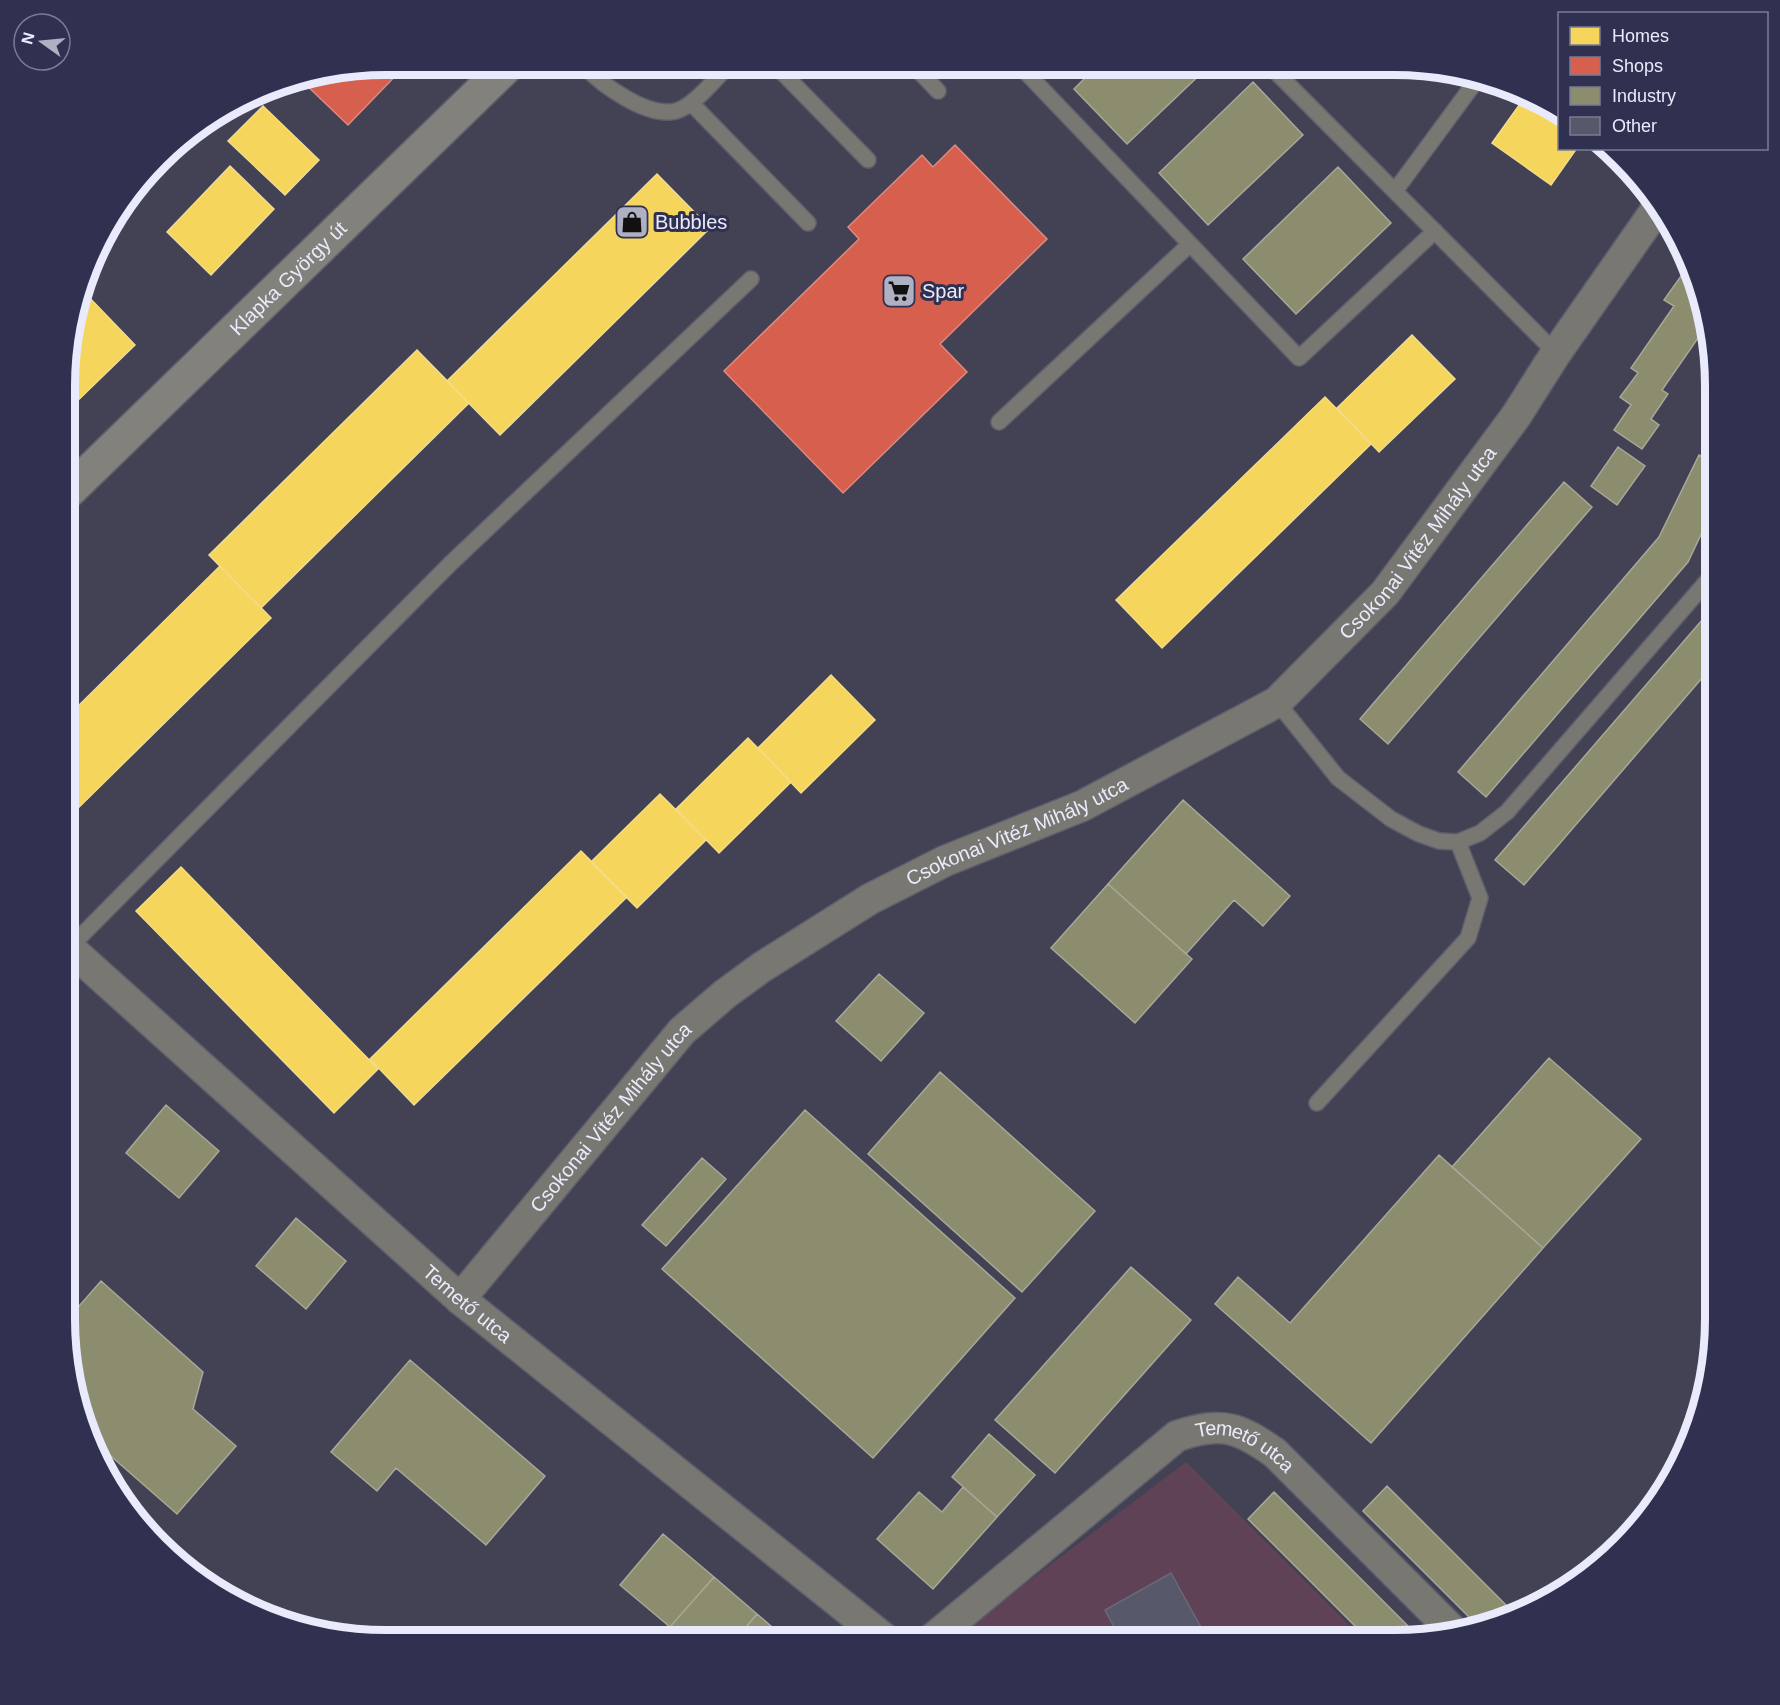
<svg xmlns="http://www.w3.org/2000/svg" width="1780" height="1705" viewBox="0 0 1780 1705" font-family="Arial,sans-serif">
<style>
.green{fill:#604257}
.homes{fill:#f6d55c;stroke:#f2dc8c;stroke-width:1.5}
.shops{fill:#d6604d;stroke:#dc8a82;stroke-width:1.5}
.industry{fill:#8c8c6e;stroke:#a8a899;stroke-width:1.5}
.building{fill:#58586b;stroke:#686979;stroke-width:1.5}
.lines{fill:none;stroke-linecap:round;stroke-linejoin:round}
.lane-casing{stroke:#5e5f6d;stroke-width:18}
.street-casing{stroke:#5e5f6d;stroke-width:33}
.primary-casing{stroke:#5e5f6d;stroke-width:36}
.lane{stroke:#787771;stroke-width:15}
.street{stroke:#787771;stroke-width:30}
.primary{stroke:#83817b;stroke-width:33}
.labels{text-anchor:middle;stroke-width:6;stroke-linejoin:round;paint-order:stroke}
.poi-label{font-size:20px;fill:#e9ebfc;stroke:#303051;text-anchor:start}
.street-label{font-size:20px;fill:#e9ebfc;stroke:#303051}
.rim{fill:none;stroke:#e9ebfc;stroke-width:8}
</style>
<rect width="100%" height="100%" fill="#424254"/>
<path class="green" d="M 1186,1462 L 1364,1640 L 951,1640 Z"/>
<path class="homes" d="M 1525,97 L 1554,107 L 1560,112 L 1560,148 L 1577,148 L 1551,185 L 1492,143 Z
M 263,106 L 319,160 L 285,195 L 228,141 Z
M 230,166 L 274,209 L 211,275 L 167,232 Z
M 657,174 L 710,228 L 500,435 L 447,381 Z
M 83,291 L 135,345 L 70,408 L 71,324 Z
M 1412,335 L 1455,379 L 1379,452 L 1337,408 Z
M 417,350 L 469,403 L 261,608 L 209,555 Z
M 1325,397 L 1371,444 L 1162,648 L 1116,600 Z
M 220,566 L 271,618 L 68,818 L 69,715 Z
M 831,675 L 875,720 L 801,793 L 758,748 Z
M 748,738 L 791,782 L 719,853 L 676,809 Z
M 660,794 L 706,840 L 637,908 L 591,862 Z
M 581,851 L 627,897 L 414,1105 L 370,1059 Z
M 181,867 L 378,1069 L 334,1113 L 136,911 Z"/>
<path class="shops" d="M 386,64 L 406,65 L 348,125 L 302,81 L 305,78 Z
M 955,145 L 1047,239 L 940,344 L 967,372 L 843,493 L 724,371 L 859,239 L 848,227 L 922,155 L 933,167 Z"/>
<path class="industry" d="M 1097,66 L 1208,67 L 1127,144 L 1074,89 Z
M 1253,82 L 1303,135 L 1208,225 L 1159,173 Z
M 1338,167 L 1391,223 L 1296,314 L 1243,259 Z
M 1689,265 L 1698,282 L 1705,314 L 1698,323 L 1705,328 L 1662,390 L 1668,394 L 1651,419 L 1659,425 L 1642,449 L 1614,430 L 1631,405 L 1620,397 L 1638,373 L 1631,368 L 1674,306 L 1664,300 Z
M 1618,447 L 1645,466 L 1617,505 L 1591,486 Z
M 1699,455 L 1715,462 L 1715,505 L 1688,562 L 1486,797 L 1458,772 L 1659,537 Z
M 1564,482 L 1592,507 L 1388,744 L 1360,719 Z
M 1715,605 L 1715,663 L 1524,885 L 1495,860 Z
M 1183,800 L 1290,896 L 1263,926 L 1234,900 L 1186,954 L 1108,884 Z
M 1108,884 L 1192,959 L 1135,1023 L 1051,948 Z
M 879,974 L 924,1013 L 881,1061 L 836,1021 Z
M 1549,1058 L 1641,1139 L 1543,1248 L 1452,1167 Z
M 940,1072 L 1095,1211 L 1022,1292 L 868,1154 Z
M 166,1105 L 219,1151 L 179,1198 L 126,1153 Z
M 805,1110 L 1015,1298 L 873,1458 L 662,1269 Z
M 1439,1155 L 1543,1248 L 1371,1443 L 1215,1304 L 1238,1277 L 1290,1323 Z
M 702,1158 L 726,1179 L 666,1246 L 642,1225 Z
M 296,1218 L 346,1261 L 306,1309 L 256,1266 Z
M 1131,1267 L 1191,1320 L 1055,1473 L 995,1420 Z
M 101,1281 L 203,1372 L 193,1409 L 236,1446 L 177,1514 L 87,1435 L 65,1340 L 65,1322 Z
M 410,1360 L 545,1476 L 486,1545 L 396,1468 L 377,1491 L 331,1452 Z
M 989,1434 L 1035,1475 L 997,1517 L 952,1477 Z
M 1387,1486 L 1515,1614 L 1498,1623 L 1479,1627 L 1363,1511 Z
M 963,1487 L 997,1517 L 933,1589 L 877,1539 L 919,1492 L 942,1512 Z
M 1274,1492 L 1421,1639 L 1369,1640 L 1248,1519 Z
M 663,1534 L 714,1577 L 670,1627 L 620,1585 Z
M 714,1577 L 757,1614 L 735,1640 L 677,1640 L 680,1636 L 670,1627 Z
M 757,1614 L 787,1640 L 735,1640 Z"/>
<path class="building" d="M 1171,1573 L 1208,1640 L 1121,1640 L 1105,1610 Z"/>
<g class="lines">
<defs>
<path id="lane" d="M 583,65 C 602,85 647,118 676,111 C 693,107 716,78 729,65
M 776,66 L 868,160
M 914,66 L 938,91
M 1020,66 L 1299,358 L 1435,231
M 1271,67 L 1556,353
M 691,103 L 808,223
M 1395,191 L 1476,81
M 999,422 L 1190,244
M 1277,702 L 1338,778 L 1391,819 L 1419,834 L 1439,841 L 1458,842 L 1480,833 L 1507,812 L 1715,572
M 69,948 L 450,564 L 751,279
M 1317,1103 L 1468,938 L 1480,898 L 1458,842"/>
<g id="street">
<path id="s1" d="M 67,946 L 460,1299 L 886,1640"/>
<path id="s2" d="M 460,1299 L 682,1031 L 725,994 L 762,967 L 870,899 L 945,861 L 1082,806 L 1277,702 L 1385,593 L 1516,416 L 1556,353 L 1658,207"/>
<path id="s3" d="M 931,1640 L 1177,1436 C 1222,1421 1238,1427 1275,1453 L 1454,1632"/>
</g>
<g id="primary">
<path id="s4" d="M 70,490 L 508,65"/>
</g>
</defs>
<use href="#lane" class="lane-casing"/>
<use href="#street" class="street-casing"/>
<use href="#primary" class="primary-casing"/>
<use href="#lane" class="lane"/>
<use href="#street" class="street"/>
<use href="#primary" class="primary"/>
</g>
<defs>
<symbol id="shop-square" viewBox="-11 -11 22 22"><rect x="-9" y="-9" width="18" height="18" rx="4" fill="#afb0c1" stroke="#303051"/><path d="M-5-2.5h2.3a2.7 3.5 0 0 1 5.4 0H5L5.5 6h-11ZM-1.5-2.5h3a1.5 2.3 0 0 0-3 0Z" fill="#111"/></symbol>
<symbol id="supermarket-square" viewBox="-11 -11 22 22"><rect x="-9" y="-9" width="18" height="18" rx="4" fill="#afb0c1" stroke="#303051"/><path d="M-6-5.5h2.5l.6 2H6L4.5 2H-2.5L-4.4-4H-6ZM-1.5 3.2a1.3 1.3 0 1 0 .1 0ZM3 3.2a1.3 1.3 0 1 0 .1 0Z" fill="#111"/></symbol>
</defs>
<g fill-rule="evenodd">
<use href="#shop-square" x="613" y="203" width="38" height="38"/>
<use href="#supermarket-square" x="880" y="272" width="38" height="38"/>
</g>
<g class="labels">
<g class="poi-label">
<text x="655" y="229">Bubbles</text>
<text x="922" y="298">Spar</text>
</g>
<g class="street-label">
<text dy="7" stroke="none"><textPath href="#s4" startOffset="304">Klapka György út</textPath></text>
<text dy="7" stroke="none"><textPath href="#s2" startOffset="1244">Csokonai Vitéz Mihály utca</textPath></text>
<text dy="7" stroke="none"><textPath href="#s2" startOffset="740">Csokonai Vitéz Mihály utca</textPath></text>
<text dy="7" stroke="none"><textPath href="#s2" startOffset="236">Csokonai Vitéz Mihály utca</textPath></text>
<text dy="7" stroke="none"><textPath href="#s1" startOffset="537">Temető utca</textPath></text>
<text dy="7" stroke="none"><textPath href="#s3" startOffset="393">Temető utca</textPath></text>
</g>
</g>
<path d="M0 0H1780V1705H0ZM386 75H1394A311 311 0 0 1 1705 386V1319A311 311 0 0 1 1394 1630H386A311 311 0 0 1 75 1319V386A311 311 0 0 1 386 75Z" fill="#303051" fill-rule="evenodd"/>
<path class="rim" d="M386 75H1394A311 311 0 0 1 1705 386V1319A311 311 0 0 1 1394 1630H386A311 311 0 0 1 75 1319V386A311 311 0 0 1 386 75Z"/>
<rect x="1558" y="12" width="210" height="138" fill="#303051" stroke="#7a7b95" stroke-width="1.5"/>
<rect x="1570" y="27" width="30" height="18" fill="#f6d55c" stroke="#7a7b95" stroke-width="1.5"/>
<text x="1612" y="42" font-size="18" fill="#e9ebfc">Homes</text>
<rect x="1570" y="57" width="30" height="18" fill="#d6604d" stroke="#7a7b95" stroke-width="1.5"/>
<text x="1612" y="72" font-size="18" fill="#e9ebfc">Shops</text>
<rect x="1570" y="87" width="30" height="18" fill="#8c8c6e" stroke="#7a7b95" stroke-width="1.5"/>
<text x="1612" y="102" font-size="18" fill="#e9ebfc">Industry</text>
<rect x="1570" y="117" width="30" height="18" fill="#58586b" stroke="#7a7b95" stroke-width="1.5"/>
<text x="1612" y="132" font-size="18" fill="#e9ebfc">Other</text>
<g transform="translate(42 42) rotate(285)"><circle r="28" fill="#303051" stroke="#7a7b95" stroke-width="1.5"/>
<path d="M0-4.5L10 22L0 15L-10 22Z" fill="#afb0c1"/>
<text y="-9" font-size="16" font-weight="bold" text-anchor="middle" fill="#e9ebfc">N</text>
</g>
</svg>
